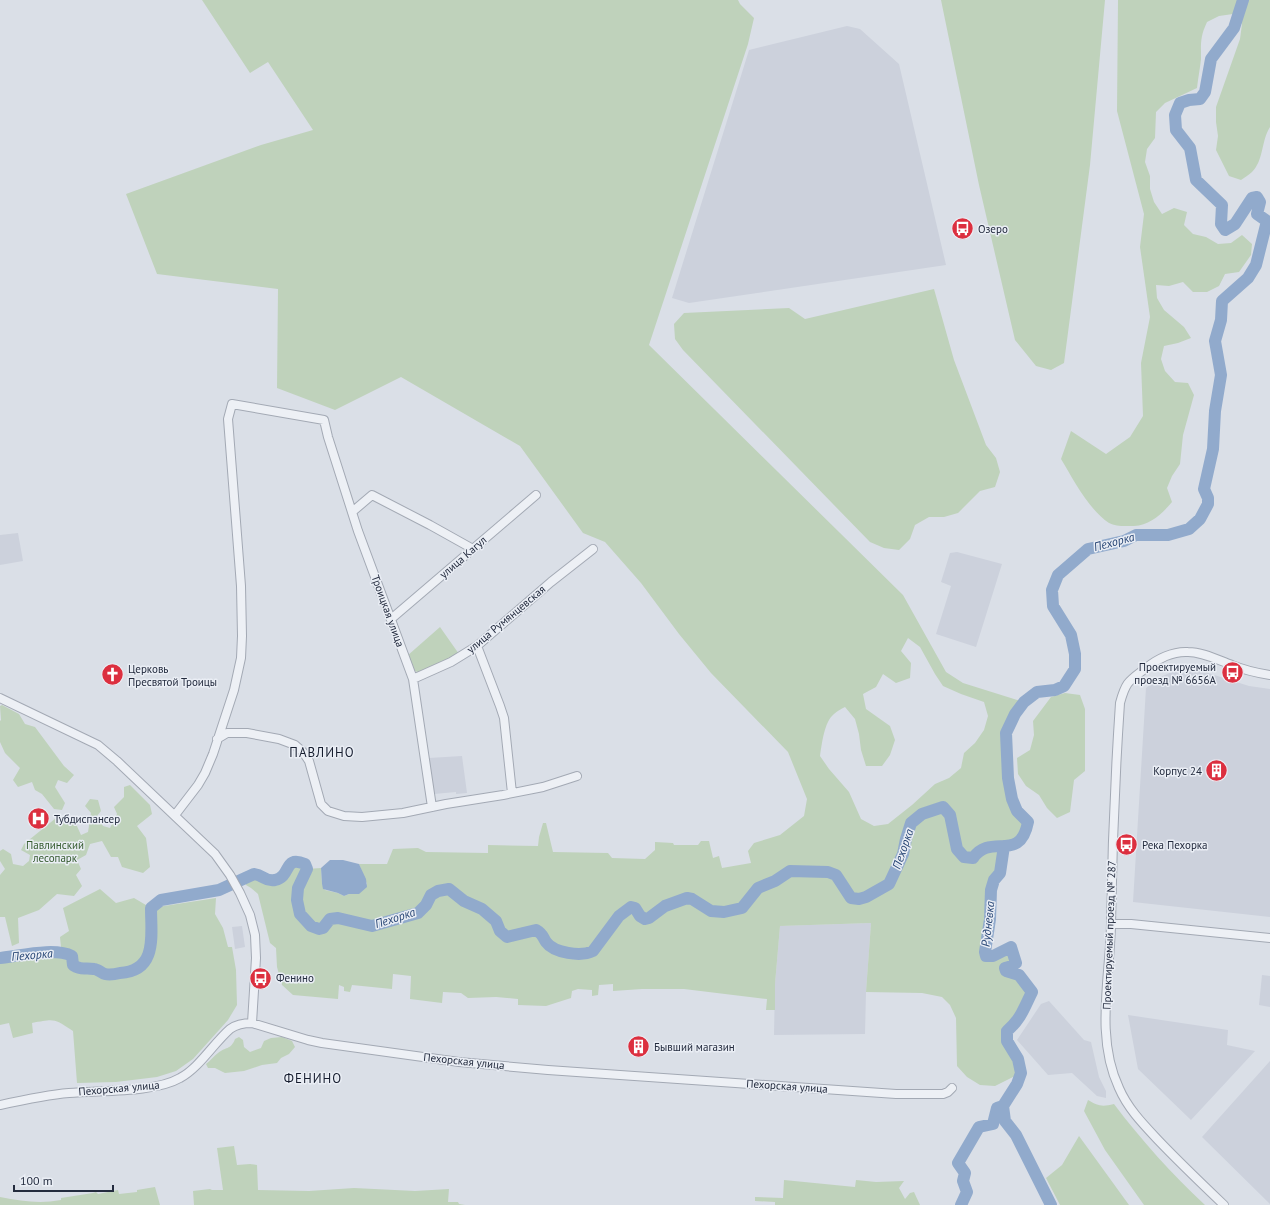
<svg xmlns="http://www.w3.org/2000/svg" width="1270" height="1205" viewBox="0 0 1270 1205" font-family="'PT Sans',sans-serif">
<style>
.built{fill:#ccd1dc}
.green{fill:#bfd2bb;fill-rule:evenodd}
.water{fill:#91aacc}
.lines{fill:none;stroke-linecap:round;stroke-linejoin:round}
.river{stroke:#91aacc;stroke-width:12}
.minor-casing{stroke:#a3a9b4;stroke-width:10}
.minor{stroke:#edf0f5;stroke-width:8}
.labels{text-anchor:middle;stroke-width:3;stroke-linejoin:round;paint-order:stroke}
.poi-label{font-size:11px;fill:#232b3e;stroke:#eaeef5;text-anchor:start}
.street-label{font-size:11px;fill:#232b3e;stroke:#eaeef5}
.park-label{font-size:11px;fill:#355b2f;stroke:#eaeef5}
.water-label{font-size:12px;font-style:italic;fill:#294776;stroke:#eaeef5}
.quarter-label{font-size:13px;letter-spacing:1px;fill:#161d2f;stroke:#eaeef5}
</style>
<rect width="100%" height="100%" fill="#dadfe7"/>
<path class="built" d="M 847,26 L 860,29 L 899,64 L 946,265 L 689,303 L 672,298 L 749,50 Z
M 18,533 L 23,561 L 0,565 L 0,535 Z
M 957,552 L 1002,564 L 976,647 L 936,634 L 951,586 L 941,582 L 950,553 Z
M 1181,668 L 1208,673 L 1249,686 L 1270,689 L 1270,917 L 1133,902 L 1146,688 L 1158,678 Z
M 462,756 L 467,793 L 456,794 L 456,792 L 434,794 L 429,758 Z
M 871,923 L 866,992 L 865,1034 L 774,1035 L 775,984 L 780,926 Z
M 242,926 L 245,947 L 235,949 L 232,927 Z
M 1262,975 L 1270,976 L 1270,1007 L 1259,1005 Z
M 1049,1001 L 1084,1040 L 1091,1042 L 1099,1077 L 1106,1091 L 1106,1098 L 1097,1096 L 1072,1073 L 1048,1075 L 1017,1040 L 1041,1004 Z
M 1128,1015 L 1228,1030 L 1227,1045 L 1255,1051 L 1191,1120 L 1138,1069 Z
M 1270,1061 L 1270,1204 L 1202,1137 Z"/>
<path class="green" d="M 202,0 L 738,0 L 740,4 L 754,18 L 748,44 L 649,345 L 903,595 L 946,672 L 963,683 L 1024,702 L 1015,714 L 1006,733 L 1008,778 L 1012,799 L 1017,811 L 1028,822 C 1025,839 1021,845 1004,846 L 1000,873 L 994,880 L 991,890 L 990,919 L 985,952 L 986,956 L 993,956 L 1011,947 L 1016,963 L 1012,966 L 1006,968 L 1006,971 L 1019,975 L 1032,992 C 1024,1008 1021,1019 1007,1031 L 1007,1041 L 1018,1059 L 1021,1073 L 995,1086 L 980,1085 L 967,1077 L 957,1066 L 956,1018 L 950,1005 L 942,997 L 922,993 L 866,992 L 871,923 L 780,926 L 775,984 L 775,1010 L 766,1010 L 767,999 L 684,989 L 642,989 L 613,991 L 613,984 L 599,985 L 598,995 L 592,996 L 592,990 L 578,989 L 572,991 L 571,998 L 546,1006 L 518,1005 L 518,999 L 496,997 L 468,998 L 461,993 L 443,992 L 442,1003 L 410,999 L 411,976 L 393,974 L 392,989 L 352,985 L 350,992 L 344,991 L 344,987 L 339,985 L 338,999 L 293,995 L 282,985 L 277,967 L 276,948 L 270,943 L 258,894 L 251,888 L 246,885 L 245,882 L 255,878 C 271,887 283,885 291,867 L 297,865 L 307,869 L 321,868 L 322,884 L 325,890 L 338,893 L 344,896 L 349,894 L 354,894 L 367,884 L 359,864 L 387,864 L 393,849 L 418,848 L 426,852 L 488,853 L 488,845 L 538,846 L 539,837 L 543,823 L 546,823 L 553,852 L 608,853 L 612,858 L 645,859 L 655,850 L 655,842 L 673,843 L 674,845 L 698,845 L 701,841 L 709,841 L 713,858 L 719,856 L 722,868 L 751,863 L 748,851 L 754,843 L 780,835 L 804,816 L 807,799 L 788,752 L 711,673 L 679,634 L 641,583 L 605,542 L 583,533 L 520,446 L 401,377 L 335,410 L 277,388 L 278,289 L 157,274 L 126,194 L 261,145 L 313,130 L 268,62 L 250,73 ZM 908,638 L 920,647 L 935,674 L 943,686 L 961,694 L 984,702 L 988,716 L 984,730 L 975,743 L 964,753 L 961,768 L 949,778 L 935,784 L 912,805 L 888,824 L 874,826 L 861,819 L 849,792 L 829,769 L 820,756 C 822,744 824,722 834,714 C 837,711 841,709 845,707 L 855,719 L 859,734 L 861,750 L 866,766 L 882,766 L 890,755 L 895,740 L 890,726 L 866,709 L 863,694 L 876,687 L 883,674 L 896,683 L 910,678 L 911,663 L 901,651 Z
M 941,0 L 1105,0 L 1090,165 L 1064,363 L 1051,370 L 1036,366 L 1015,340 L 979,185 Z
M 1118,0 L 1270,0 L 1270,127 C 1261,141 1264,160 1252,172 C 1249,175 1245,177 1241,180 L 1229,176 L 1216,150 L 1218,136 L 1216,122 L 1216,107 L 1240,39 L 1242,24 L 1233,14 L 1219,16 L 1207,22 C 1200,37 1201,43 1201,59 C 1200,69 1198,78 1197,88 L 1165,103 L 1156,112 L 1155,138 L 1147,149 L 1145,162 L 1150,176 L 1150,189 L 1154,202 L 1162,214 L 1174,208 L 1187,212 L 1184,225 L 1193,234 L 1206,237 L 1218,244 L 1231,243 L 1242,235 L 1252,244 L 1251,255 L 1239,272 L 1225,274 L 1219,286 L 1207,292 L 1193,292 L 1183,282 L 1169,286 L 1156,285 L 1157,298 L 1164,310 L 1184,327 L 1191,338 L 1178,343 L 1164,346 L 1161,359 L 1165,371 L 1175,382 L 1188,383 L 1194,395 L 1183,435 L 1180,464 L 1172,476 L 1167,488 L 1172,502 C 1162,514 1150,525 1134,526 C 1126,526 1116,527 1109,523 C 1089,510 1073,479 1061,459 L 1071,431 L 1106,454 L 1130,437 L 1143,416 L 1141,363 L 1150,317 L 1140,247 L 1144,214 L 1117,111 Z
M 934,289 L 954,360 L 986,445 L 996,458 L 1000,472 L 995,487 L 980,491 L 958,513 L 944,517 L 929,517 L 915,525 L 910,539 L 899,550 L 884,548 L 870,542 L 683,350 L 675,339 L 674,324 L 684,313 L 789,308 L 805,319 Z
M 440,627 L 459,654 L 421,673 C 411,672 410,664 407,656 Z
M 1065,693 L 1080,695 L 1085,709 L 1085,771 L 1074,780 L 1070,812 L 1057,818 L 1047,808 L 1039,795 L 1026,786 L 1018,774 L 1017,758 L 1030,750 L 1034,735 L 1033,721 L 1051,697 Z
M 2,705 L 19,714 L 25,724 L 35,727 L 64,766 L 74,775 L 67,783 L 58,780 L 55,787 L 65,803 L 62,810 L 54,809 L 42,794 L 35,790 L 32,782 L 18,787 L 13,780 L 20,768 L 5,753 L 0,742 L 0,721 L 1,720 L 0,706 Z
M 130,785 L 150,805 L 152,814 L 137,826 L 146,838 L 150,867 L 143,873 L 122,867 L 118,857 L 111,857 L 102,841 L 90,844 L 86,855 L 77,860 L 81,869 L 76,875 L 82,886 L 74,896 L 57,894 L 39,910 L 18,918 L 19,943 L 12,946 L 5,917 L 0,917 L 0,875 L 5,869 L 0,861 L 0,851 L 3,849 L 11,854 L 13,864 L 23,866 L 29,861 L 30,855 L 21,850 L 24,844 L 56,818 L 76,824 L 81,835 L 88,832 L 91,813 L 85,806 L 90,799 L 98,800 L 101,811 L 97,816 L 103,826 L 110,828 L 117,814 L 114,807 L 124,797 L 124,787 Z
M 100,889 L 116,903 L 134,898 L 151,908 L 216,898 L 215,914 L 223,928 L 228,947 L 232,947 L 236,970 L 237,1005 L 228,1020 L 193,1059 L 176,1071 L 157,1077 L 116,1082 L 77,1083 L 73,1031 C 53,1018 55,1019 32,1023 L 33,1033 L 13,1038 L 9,1023 L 0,1025 L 0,954 L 61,947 L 60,937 L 69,931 L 63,908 Z
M 239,1037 L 243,1040 L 244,1047 L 250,1052 L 261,1048 L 264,1041 L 271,1038 L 282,1037 L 292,1041 L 295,1047 L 289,1054 L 281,1058 L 277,1063 L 262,1065 L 244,1071 L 225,1073 L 215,1068 L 208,1068 L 206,1064 C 210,1061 214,1056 218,1053 C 225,1047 231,1050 235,1039 Z
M 1088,1100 C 1098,1106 1102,1107 1114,1104 C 1141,1140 1172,1174 1205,1205 L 1144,1205 L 1105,1150 L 1084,1111 Z
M 1079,1136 L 1129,1205 L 1060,1205 L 1046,1178 L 1062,1165 Z
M 234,1146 L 237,1165 L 250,1164 L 257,1165 L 258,1190 L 309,1191 L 354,1188 L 415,1191 L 449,1189 L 448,1202 L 458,1202 L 459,1204 L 465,1205 L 194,1205 L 193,1191 L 210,1189 L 212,1190 L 223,1190 L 217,1148 Z
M 784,1180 L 855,1187 L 856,1180 L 876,1182 L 904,1181 L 899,1188 L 905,1199 L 910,1193 L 914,1192 L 920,1205 L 775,1205 L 775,1202 L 755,1201 L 755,1197 L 783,1198 Z
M 155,1187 L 160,1205 L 0,1205 L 0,1197 C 22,1201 39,1204 61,1200 L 61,1198 L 93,1193 L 96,1192 L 98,1194 L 118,1190 L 119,1194 L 137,1192 L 137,1190 Z"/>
<path class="water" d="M 330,860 L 343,860 L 359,864 L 366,879 L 367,887 L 359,894 L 349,894 L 344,896 L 338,893 L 323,889 L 322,884 L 321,868 Z"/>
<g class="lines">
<path class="river" d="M 1004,846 L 1000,873 L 994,880 L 991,890 L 990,919 L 985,952 L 986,956 L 993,956 L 1011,947 L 1016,963 L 1012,966 L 1005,968 L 1006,971 L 1019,975 L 1032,992 C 1024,1008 1021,1019 1007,1031 L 1007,1041 L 1018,1059 L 1021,1073 L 1017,1084 L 1003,1106 L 1005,1121 L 1016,1135 L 1051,1205
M 0,958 C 20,956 54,947 72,956 L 73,965 C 83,971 83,967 94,969 C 98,969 101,973 105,974 C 109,975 116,974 120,973 C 158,971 151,935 151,908 L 161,900 L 219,890 L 254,874 C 264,875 265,882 275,880 C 292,876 283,855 305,864 L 307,869 L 298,888 L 297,900 L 300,914 L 311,926 L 319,929 L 323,928 L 330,919 L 338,918 L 372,926 L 418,913 L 426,905 L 431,895 L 438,891 L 449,889 L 464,901 L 482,909 L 496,921 L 500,931 L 507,937 L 536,930 C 543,934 542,936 546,942 C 554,953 581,957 593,951 L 619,916 L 631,907 L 635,908 L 640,916 L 645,919 L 649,918 L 665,906 L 687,898 L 692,899 L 711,911 L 724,912 L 742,908 L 758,888 L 775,881 L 790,871 L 828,872 L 836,875 L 851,898 L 859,899 L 866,897 L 889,884 L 903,854 L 906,839 L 911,823 L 922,814 L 943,807 L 950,815 L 957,849 L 964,857 L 973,858 C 991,832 1020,864 1028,822 L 1017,811 L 1012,799 L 1008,778 L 1006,733 L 1015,714 L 1024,702 L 1037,692 L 1055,690 L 1064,686 L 1075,669 L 1075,654 L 1071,635 L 1053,606 L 1052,590 L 1058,575 L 1088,549 L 1124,541 L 1136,535 L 1168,535 L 1189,529 L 1200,519 L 1208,504 L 1208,498 L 1204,489 L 1213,449 L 1215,411 L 1221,375 L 1215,341 L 1221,320 L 1222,301 L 1248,278 L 1256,265 L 1267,221 L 1257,214 L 1260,202 L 1257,197 L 1252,198 L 1235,224 L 1225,230 L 1221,224 L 1222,205 L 1196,180 L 1190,148 L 1176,130 L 1175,115 L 1180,103 L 1189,100 L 1200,99 L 1205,92 L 1211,59 L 1234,28 L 1243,0
M 961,1205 L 967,1192 L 963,1181 L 965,1173 L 958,1163 L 979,1127 L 993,1124 L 997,1108 L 1003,1106"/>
<defs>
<path id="minor" d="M 352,512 L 372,495 L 430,525 L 473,549
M 391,619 L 536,495
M 477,646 L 500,706 L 504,718 L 512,793
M 413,679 L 451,662 L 477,646 L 551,582 L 593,549
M 0,698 L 98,745 L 117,761 L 215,854 L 230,875 L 240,893 L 250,915 L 255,935 L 256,958 L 252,1023
M 217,739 L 227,733 L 247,733 L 279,739 L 295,745 L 303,752 L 309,761 L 321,804 L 328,811 L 344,816 L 362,817 L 403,813 L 446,804 L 503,795 L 543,787 L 577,776
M 175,815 L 198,785 L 205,773 L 213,754 L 234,690 L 241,658 L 242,636 L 241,586 L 228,419 L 232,404 L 324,420 L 328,437 L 358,531 L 413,679 L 432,807
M 1111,924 L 1131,924 L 1270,938
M 0,1105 C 23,1100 46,1095 69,1093 C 100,1090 154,1093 180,1078 C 199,1068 213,1044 230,1029 C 237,1024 244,1023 252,1023 L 308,1040 L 322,1043 L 459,1062 L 548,1070 L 896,1094 L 943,1094 L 948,1092 L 952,1088
M 1224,1205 C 1202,1184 1180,1163 1159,1141 C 1144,1125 1128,1109 1119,1088 C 1095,1037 1110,978 1111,924 C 1112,850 1115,777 1120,703 C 1126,681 1129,681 1146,668 C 1157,659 1173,651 1188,652 C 1203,652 1218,660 1232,665 C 1244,670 1257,673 1270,675"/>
</defs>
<use href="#minor" class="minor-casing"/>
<use href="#minor" class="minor"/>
</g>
<defs>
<symbol id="bus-disc" viewBox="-11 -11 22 22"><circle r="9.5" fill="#dc2f3f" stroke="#eaeef5"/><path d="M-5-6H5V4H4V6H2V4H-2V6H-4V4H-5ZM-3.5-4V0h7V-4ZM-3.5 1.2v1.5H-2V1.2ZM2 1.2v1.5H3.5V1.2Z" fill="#fff"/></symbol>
<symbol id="church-disc" viewBox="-11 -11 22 22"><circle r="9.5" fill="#dc2f3f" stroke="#eaeef5"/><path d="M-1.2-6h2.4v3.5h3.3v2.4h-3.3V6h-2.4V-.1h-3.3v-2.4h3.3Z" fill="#fff"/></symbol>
<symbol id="building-disc" viewBox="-11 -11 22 22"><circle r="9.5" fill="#dc2f3f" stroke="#eaeef5"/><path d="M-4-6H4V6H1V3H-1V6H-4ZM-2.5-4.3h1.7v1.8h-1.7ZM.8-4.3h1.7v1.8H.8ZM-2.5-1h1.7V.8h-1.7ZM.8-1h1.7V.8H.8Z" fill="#fff"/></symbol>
<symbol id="hospital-disc" viewBox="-11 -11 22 22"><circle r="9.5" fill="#dc2f3f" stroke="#eaeef5"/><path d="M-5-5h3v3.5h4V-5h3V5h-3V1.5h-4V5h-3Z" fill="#fff"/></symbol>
</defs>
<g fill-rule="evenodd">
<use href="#bus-disc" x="950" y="216" width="25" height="25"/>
<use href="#bus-disc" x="1220" y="660" width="25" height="25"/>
<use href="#church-disc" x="100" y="662" width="25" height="25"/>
<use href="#building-disc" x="1204" y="758" width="25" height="25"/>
<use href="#hospital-disc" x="26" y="806" width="25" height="25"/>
<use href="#bus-disc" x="1114" y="832" width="25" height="25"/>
<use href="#bus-disc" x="248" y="966" width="25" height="25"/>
<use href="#building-disc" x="626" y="1034" width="25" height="25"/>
</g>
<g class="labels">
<g class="poi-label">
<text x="978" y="233">Озеро</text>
<text x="1216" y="671" text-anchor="end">Проектируемый<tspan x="1216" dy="13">проезд № 6656А</tspan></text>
<text x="128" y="673">Церковь<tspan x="128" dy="13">Пресвятой Троицы</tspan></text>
<text x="1202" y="775" text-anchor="end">Корпус 24</text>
<text x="54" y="823">Тубдиспансер</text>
<text x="1142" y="849">Река Пехорка</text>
<text x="276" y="982">Фенино</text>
<text x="654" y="1051">Бывший магазин</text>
</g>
<g class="street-label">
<text transform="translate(463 557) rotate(-41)" y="4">улица Кагул</text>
<text transform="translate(388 611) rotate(70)" y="4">Троицкая улица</text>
<text transform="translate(506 619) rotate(-40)" y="4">улица Румянцевская</text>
<text transform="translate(1109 935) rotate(-88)" y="4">Проектируемый проезд № 287</text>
<text transform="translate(464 1061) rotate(6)" y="4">Пехорская улица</text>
<text transform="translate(787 1086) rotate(4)" y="4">Пехорская улица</text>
<text transform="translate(119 1088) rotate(-5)" y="4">Пехорская улица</text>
</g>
<g class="park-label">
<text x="55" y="849">Павлинский<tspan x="55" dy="13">лесопарк</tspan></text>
</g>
<g class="water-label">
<text transform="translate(1114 542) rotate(-15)" y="4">Пехорка</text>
<text transform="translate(903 849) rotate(-71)" y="4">Пехорка</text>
<text transform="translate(395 918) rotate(-18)" y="4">Пехорка</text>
<text transform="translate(988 924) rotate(-84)" y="4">Рудневка</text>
<text transform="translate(32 955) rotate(-5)" y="4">Пехорка</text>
</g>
<g class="quarter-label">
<text x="322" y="757">ПАВЛИНО</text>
<text x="313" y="1083">ФЕНИНО</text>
</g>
</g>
<path d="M14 1185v6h99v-6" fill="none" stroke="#232b3e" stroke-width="2"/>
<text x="20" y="1185" font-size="12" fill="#232b3e" stroke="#eaeef5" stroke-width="3" paint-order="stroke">100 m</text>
</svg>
